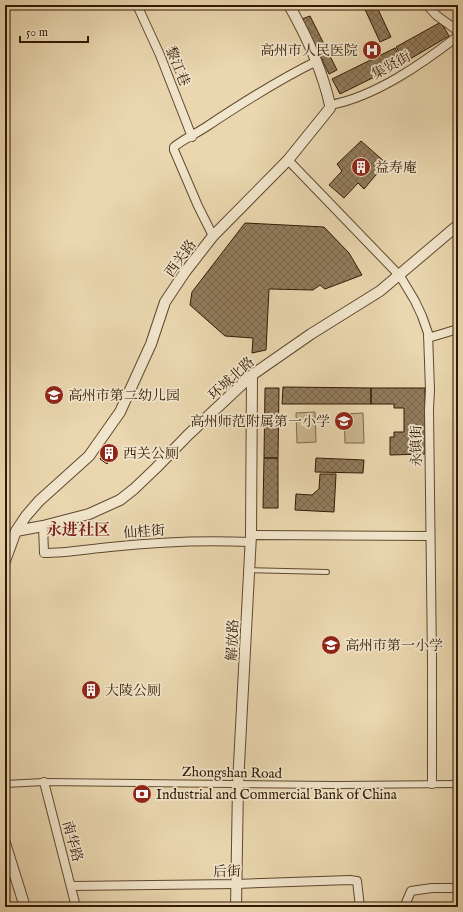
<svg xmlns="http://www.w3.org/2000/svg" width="463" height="912" viewBox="0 0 463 912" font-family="'IM FELL English','Noto Serif SC',serif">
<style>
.green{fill:#cbb792;stroke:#7e684b}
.building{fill:url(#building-cross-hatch);stroke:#321904}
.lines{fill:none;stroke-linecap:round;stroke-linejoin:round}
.service-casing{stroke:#60482f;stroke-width:6}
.pedestrian-casing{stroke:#60482f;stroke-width:8}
.minor-casing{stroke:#60482f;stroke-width:10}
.tertiary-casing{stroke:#60482f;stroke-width:12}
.service{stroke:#f1e5cb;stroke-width:4}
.pedestrian{stroke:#f1e5cb;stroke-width:6}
.minor{stroke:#f1e5cb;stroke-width:8}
.tertiary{stroke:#f1e5cb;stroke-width:10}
.labels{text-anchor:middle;stroke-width:3.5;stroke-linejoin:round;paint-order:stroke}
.poi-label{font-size:14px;fill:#321904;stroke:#f1e5cb;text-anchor:start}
.street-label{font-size:14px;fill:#321904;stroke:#f1e5cb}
.quarter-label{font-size:16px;font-weight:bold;fill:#7a1f14;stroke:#f1e5cb}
</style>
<defs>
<pattern id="building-cross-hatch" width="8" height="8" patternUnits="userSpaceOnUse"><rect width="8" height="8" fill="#927c5d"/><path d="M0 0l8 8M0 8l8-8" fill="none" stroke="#78654b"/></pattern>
</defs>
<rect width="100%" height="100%" fill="#ead7af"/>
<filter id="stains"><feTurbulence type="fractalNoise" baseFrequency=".005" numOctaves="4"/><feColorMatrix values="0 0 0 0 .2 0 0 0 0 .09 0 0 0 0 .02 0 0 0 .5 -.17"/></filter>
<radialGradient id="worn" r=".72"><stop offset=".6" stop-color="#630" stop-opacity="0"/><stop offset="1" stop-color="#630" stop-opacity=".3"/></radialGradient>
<path class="green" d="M 315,412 L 316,442 L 297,443 L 296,413 Z
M 363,413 L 364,443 L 345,443 L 344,414 Z"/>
<path class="building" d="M 363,5 L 376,5 L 391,37 L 380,42 Z
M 310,16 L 337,70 L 329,74 L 302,19 Z
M 441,22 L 449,36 L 405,62 L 396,47 Z
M 395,48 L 403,63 L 340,94 L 332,79 Z
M 361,141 L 386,163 L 364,189 L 358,183 L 344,198 L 329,185 L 342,171 L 337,164 Z
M 245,223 L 324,227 L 349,253 L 362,275 L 325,289 L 320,285 L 313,290 L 269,289 L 266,350 L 252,353 L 253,338 L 225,336 L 190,305 L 192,292 Z
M 283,387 L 371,388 L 371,404 L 282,404 Z
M 265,388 L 279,388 L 278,458 L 264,458 Z
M 371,388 L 425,388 L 425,454 L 390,455 L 390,437 L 394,437 L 394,432 L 404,432 L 404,408 L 394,408 L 394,404 L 371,404 Z
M 110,444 L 117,450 L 107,464 L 100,459 Z
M 264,458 L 278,458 L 278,508 L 263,508 Z
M 316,458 L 364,460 L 363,473 L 315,472 Z
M 320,474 L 336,474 L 334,512 L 295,510 L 296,494 L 312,495 L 319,489 Z
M 95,686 L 96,692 L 88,693 L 87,687 Z"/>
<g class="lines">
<defs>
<path id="service" d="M 249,570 L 327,572"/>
<path id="pedestrian" d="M 5,784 L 44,782 L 337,785 L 458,784"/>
<path id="minor" d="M 137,5 L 160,55 L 192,137
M 427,5 L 436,15 L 458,31
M 330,105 C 375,97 423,63 458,36
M 288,160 L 400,276 L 415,301 L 422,316 L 428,333 L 430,390 L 429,409 L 432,661 L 432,784
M 213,236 L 198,206 L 174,150 L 174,147 C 182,140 197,133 206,127 C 242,103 278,80 317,61
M 428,338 L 458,329
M 43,526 L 44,553 C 66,553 88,549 110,547 C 157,542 204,540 250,542
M 251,535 L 430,536
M 44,782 L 76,907
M 71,886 L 236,884 L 350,880 L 357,881 L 360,907
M 403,907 L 405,905 L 411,891 L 432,888 L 458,888"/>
<path id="tertiary" d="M 16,531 L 43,526 L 89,514 L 120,500 L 134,489 L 156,468 L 188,435 L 252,375 L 311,334 L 380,291 L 458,225
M 5,561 L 16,531 L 26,516 L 39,501 L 89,456 L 120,412 L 151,344 L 165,302 L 185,272 L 213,236 L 288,160 L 330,108 L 330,105 C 322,69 307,37 289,5
M 5,843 L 25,907
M 236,907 L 238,784 L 251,535 L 252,375"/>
</defs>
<use href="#service" class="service-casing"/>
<use href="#pedestrian" class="pedestrian-casing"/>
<use href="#minor" class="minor-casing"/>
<use href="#tertiary" class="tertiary-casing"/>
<use href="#service" class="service"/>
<use href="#pedestrian" class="pedestrian"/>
<use href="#minor" class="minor"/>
<use href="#tertiary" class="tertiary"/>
</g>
<defs>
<symbol id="hospital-disc" viewBox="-11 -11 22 22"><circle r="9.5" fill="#8f2418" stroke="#f1e5cb"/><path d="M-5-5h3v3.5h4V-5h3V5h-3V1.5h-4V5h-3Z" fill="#fff"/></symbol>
<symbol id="building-disc" viewBox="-11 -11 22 22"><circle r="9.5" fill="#8f2418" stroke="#f1e5cb"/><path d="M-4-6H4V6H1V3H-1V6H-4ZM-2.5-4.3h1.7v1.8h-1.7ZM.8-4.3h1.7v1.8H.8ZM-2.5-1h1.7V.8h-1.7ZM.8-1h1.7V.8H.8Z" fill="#fff"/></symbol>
<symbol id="school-disc" viewBox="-11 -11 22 22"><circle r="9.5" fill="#8f2418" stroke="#f1e5cb"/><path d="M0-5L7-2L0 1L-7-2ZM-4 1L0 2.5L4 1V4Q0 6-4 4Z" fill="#fff"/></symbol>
<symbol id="bank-disc" viewBox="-11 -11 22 22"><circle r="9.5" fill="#8f2418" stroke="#f1e5cb"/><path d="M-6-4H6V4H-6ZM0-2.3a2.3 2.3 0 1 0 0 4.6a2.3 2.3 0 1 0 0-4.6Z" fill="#fff"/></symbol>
</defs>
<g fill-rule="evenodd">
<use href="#hospital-disc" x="361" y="39" width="22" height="22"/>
<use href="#building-disc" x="350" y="156" width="22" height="22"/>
<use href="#school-disc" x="43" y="384" width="22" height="22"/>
<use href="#school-disc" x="333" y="410" width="22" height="22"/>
<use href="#building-disc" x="98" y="442" width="22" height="22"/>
<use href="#school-disc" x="320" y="634" width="22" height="22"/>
<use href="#building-disc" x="80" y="679" width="22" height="22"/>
<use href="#bank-disc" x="131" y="783" width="22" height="22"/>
</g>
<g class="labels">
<g class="poi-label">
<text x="358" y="55" text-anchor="end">高州市人民医院</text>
<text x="375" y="172">益寿庵</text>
<text x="68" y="400">高州市第二幼儿园</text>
<text x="330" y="426" text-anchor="end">高州师范附属第一小学</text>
<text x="123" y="458">西关公厕</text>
<text x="345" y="650">高州市第一小学</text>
<text x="105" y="695">大陵公厕</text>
<text x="156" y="799">Industrial and Commercial Bank of China</text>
</g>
<g class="street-label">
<text transform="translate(391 65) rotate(-29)" y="5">集贤街</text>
<text transform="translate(178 66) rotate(68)" y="5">黎江巷</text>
<text transform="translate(180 258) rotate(-54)" y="5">西关路</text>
<text transform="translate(231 378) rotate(-42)" y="5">环城北路</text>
<text transform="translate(416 446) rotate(-91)" y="5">永镇街</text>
<text transform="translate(144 531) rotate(-4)" y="5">仙桂街</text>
<text transform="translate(232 640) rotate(-87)" y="5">解放路</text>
<text transform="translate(232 772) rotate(1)" y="5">Zhongshan Road</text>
<text transform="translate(73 841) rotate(75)" y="5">南华路</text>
<text transform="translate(227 871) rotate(-1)" y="5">后街</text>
</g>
<g class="quarter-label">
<text x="78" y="535">永进社区</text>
</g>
</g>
<rect width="463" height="912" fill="none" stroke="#ead7af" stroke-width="20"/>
<rect x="6" y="6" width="451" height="900" fill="none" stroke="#321904" stroke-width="2"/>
<rect x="10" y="10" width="443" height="892" fill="none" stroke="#321904"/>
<path d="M20 36v6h68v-6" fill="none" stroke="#321904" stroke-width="2"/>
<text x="26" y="36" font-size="12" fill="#321904" stroke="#f1e5cb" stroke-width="3" paint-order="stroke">50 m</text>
<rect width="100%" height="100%" filter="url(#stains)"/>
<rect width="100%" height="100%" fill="url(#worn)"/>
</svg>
